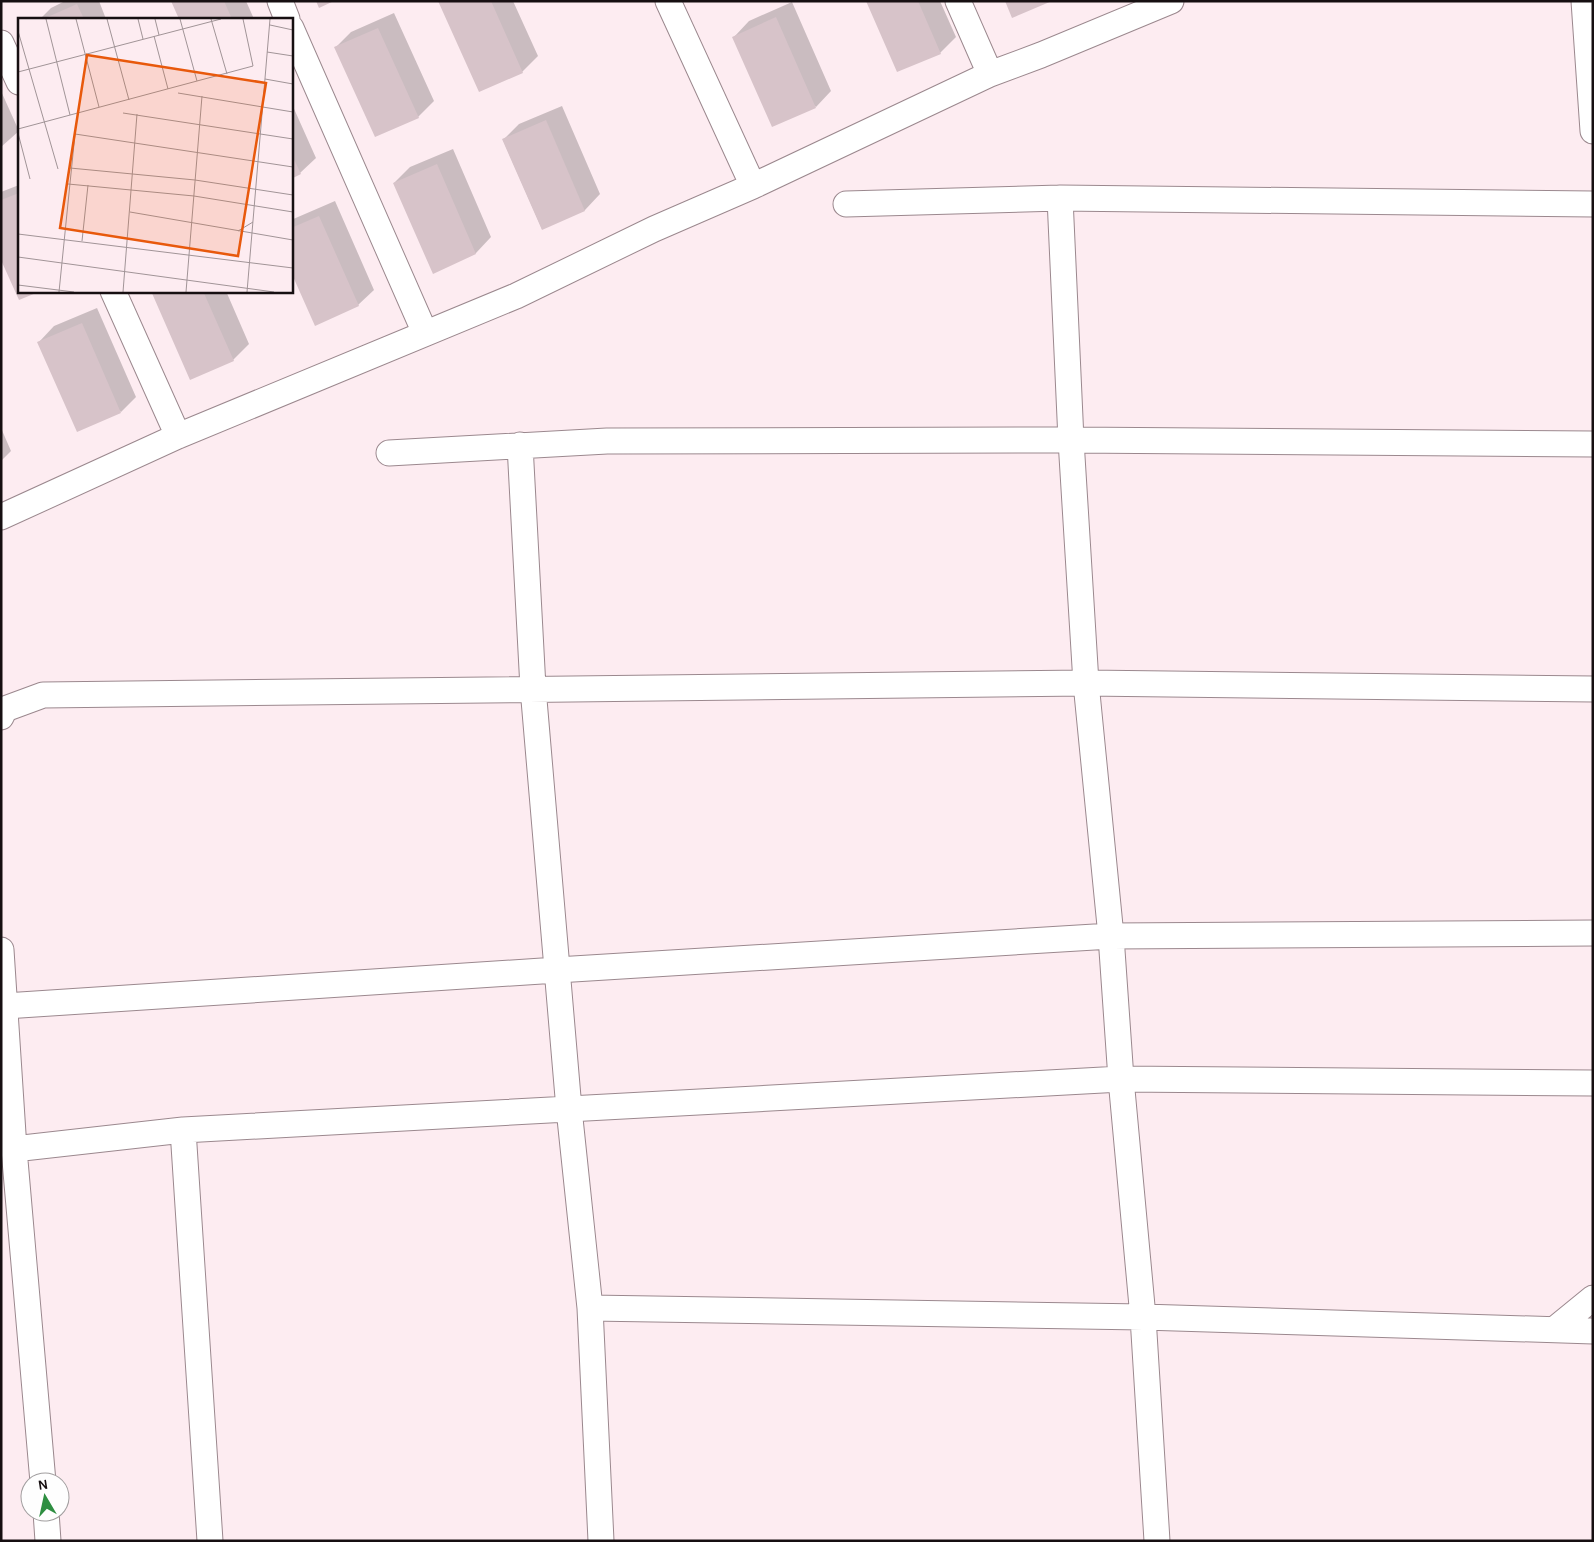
<svg xmlns="http://www.w3.org/2000/svg" width="1594" height="1542" viewBox="0 0 1594 1542" font-family="Karla,sans-serif">
<style>
.shadow{fill:#0003}
.building{fill:#d7c3c9}
.lines{fill:none;stroke-linecap:round;stroke-linejoin:round}
.minor-casing{stroke:#9b888e;stroke-width:27}
.minor{stroke:#fff;stroke-width:25}
.inset-road{fill:none;stroke:#a19497;stroke-width:1}
.view{fill:#e8590c;fill-opacity:0.15;stroke:#e8590c;stroke-width:2.5}
.inset-edge{fill:none;stroke:#160f11;stroke-width:2.5}
</style>
<rect width="100%" height="100%" fill="#fdecf1"/>
<path class="shadow" d="M 65,1 L 99,1 L 106,19 L 40,19 L 51,8 Z
M 173,1 L 246,1 L 254,19 L 181,19 Z
M 440,1 L 513,1 L 538,56 L 522,72 Z
M 867,1 L 940,1 L 956,37 L 940,53 Z
M 792,2 L 831,91 L 816,107 L 734,37 L 749,21 Z
M 394,13 L 434,101 L 418,117 L 336,47 L 351,32 Z
M 1,91 L 19,131 L 1,147 Z
M 291,102 L 316,158 L 300,173 L 291,177 Z
M 562,106 L 600,194 L 585,210 L 542,229 L 503,140 L 519,124 Z
M 453,149 L 491,237 L 476,253 L 433,272 L 394,183 L 410,167 Z
M 19,185 L 19,291 L 20,299 L 1,256 L 1,192 Z
M 335,201 L 374,290 L 358,305 L 291,269 L 291,220 Z
M 152,291 L 226,291 L 249,344 L 233,360 Z
M 97,308 L 136,397 L 121,412 L 39,342 L 54,326 Z
M 1,428 L 11,451 L 1,461 Z"/>
<path class="building" d="M 171,1 L 224,1 L 232,19 L 179,19 Z
M 316,1 L 334,1 L 319,8 Z
M 438,1 L 491,1 L 523,73 L 479,92 Z
M 866,1 L 918,1 L 941,54 L 897,72 Z
M 1005,1 L 1052,1 L 1012,18 Z
M 77,4 L 84,19 L 43,19 Z
M 776,17 L 816,108 L 772,127 L 732,37 Z
M 378,28 L 419,118 L 375,137 L 334,47 Z
M 546,120 L 585,211 L 542,230 L 502,139 Z
M 291,153 L 301,174 L 291,179 Z
M 437,164 L 476,254 L 433,274 L 393,183 Z
M 19,193 L 19,291 L 41,291 L 19,300 L 1,260 L 1,200 Z
M 319,216 L 359,306 L 315,326 L 291,272 L 291,228 Z
M 151,291 L 203,291 L 234,361 L 190,380 Z
M 82,323 L 121,413 L 77,432 L 37,342 Z"/>
<g class="lines">
<defs>
<path id="minor" d="M 280,1 L 287,19
M 668,1 L 753,186
M 958,1 L 990,74
M 1584,1 L 1593,131
M 291,28 L 425,333
M 1,43 L 19,82
M 1060,198 L 1071,440 L 1086,683 L 1111,936 L 1121,1079 L 1143,1317 L 1157,1541
M 846,204 L 1060,198 L 1593,204
M 113,291 L 178,436
M 520,445 L 533,688 L 569,1109 L 590,1308 L 601,1541
M 389,453 L 607,441 L 1071,440 L 1593,444
M 1,517 L 178,436 L 516,296 L 654,229 L 753,186 L 990,74 L 1041,55 L 1171,1
M 1,717 L 5,709 L 43,695 L 1086,683 L 1593,689
M 1,950 L 14,1149 L 43,1482
M 5,1006 L 557,970 L 1111,936 L 1593,933
M 183,1130 L 210,1541
M 14,1149 L 183,1130 L 1121,1079 L 1593,1083
M 590,1308 L 1143,1317 L 1593,1331
M 1555,1329 L 1593,1298
M 46,1512 L 48,1541"/>
</defs>
<use href="#minor" class="minor-casing"/>
<use href="#minor" class="minor"/>
</g>
<g transform="translate(18 18)">
<rect width="275" height="275" fill="#fdecf1"/>
<path class="inset-road" d="M 28,1 L 52,97M 58,1 L 81,89M 89,1 L 111,82M 120,1 L 125,21M 137,1 L 141,17M 162,1 L 179,63M 193,1 L 209,56M 252,7 L 275,12M 0,13 L 40,151M 136,18 L 150,71M 249,34 L 275,38M 0,54 L 203,1M 247,61 L 275,66M 160,75 L 275,94M 105,95 L 275,121M 0,111 L 235,48 L 225,1M 0,115 L 12,161M 52,150 L 177,162 L 275,177M 50,166 L 176,178 L 275,194M 112,194 L 275,222M 220,213 L 235,204M 0,216 L 275,250M 64,223 L 70,167M 0,239 L 256,274M 0,267 L 56,274M 41,274 L 57,116 L 275,149M 105,274 L 119,96M 168,274 L 184,78M 229,274 L 252,1"/>
<path class="view" d="M 69,37 L 248,65 L 220,238 L 42,210 Z"/>
<rect width="275" height="275" class="inset-edge"/>
</g>
<rect width="1594" height="1542" fill="none" stroke="#160f11" stroke-width="5"/>
<g transform="translate(45 1497) rotate(351)"><circle r="24" fill="#fefefe" stroke="#a19e9f"/>
<path d="M0-4L9 19L0 12L-9 19Z" fill="#2e8e41"/>
<text y="-8" font-size="14" font-weight="bold" text-anchor="middle" fill="#160f11">N</text>
</g>
</svg>
